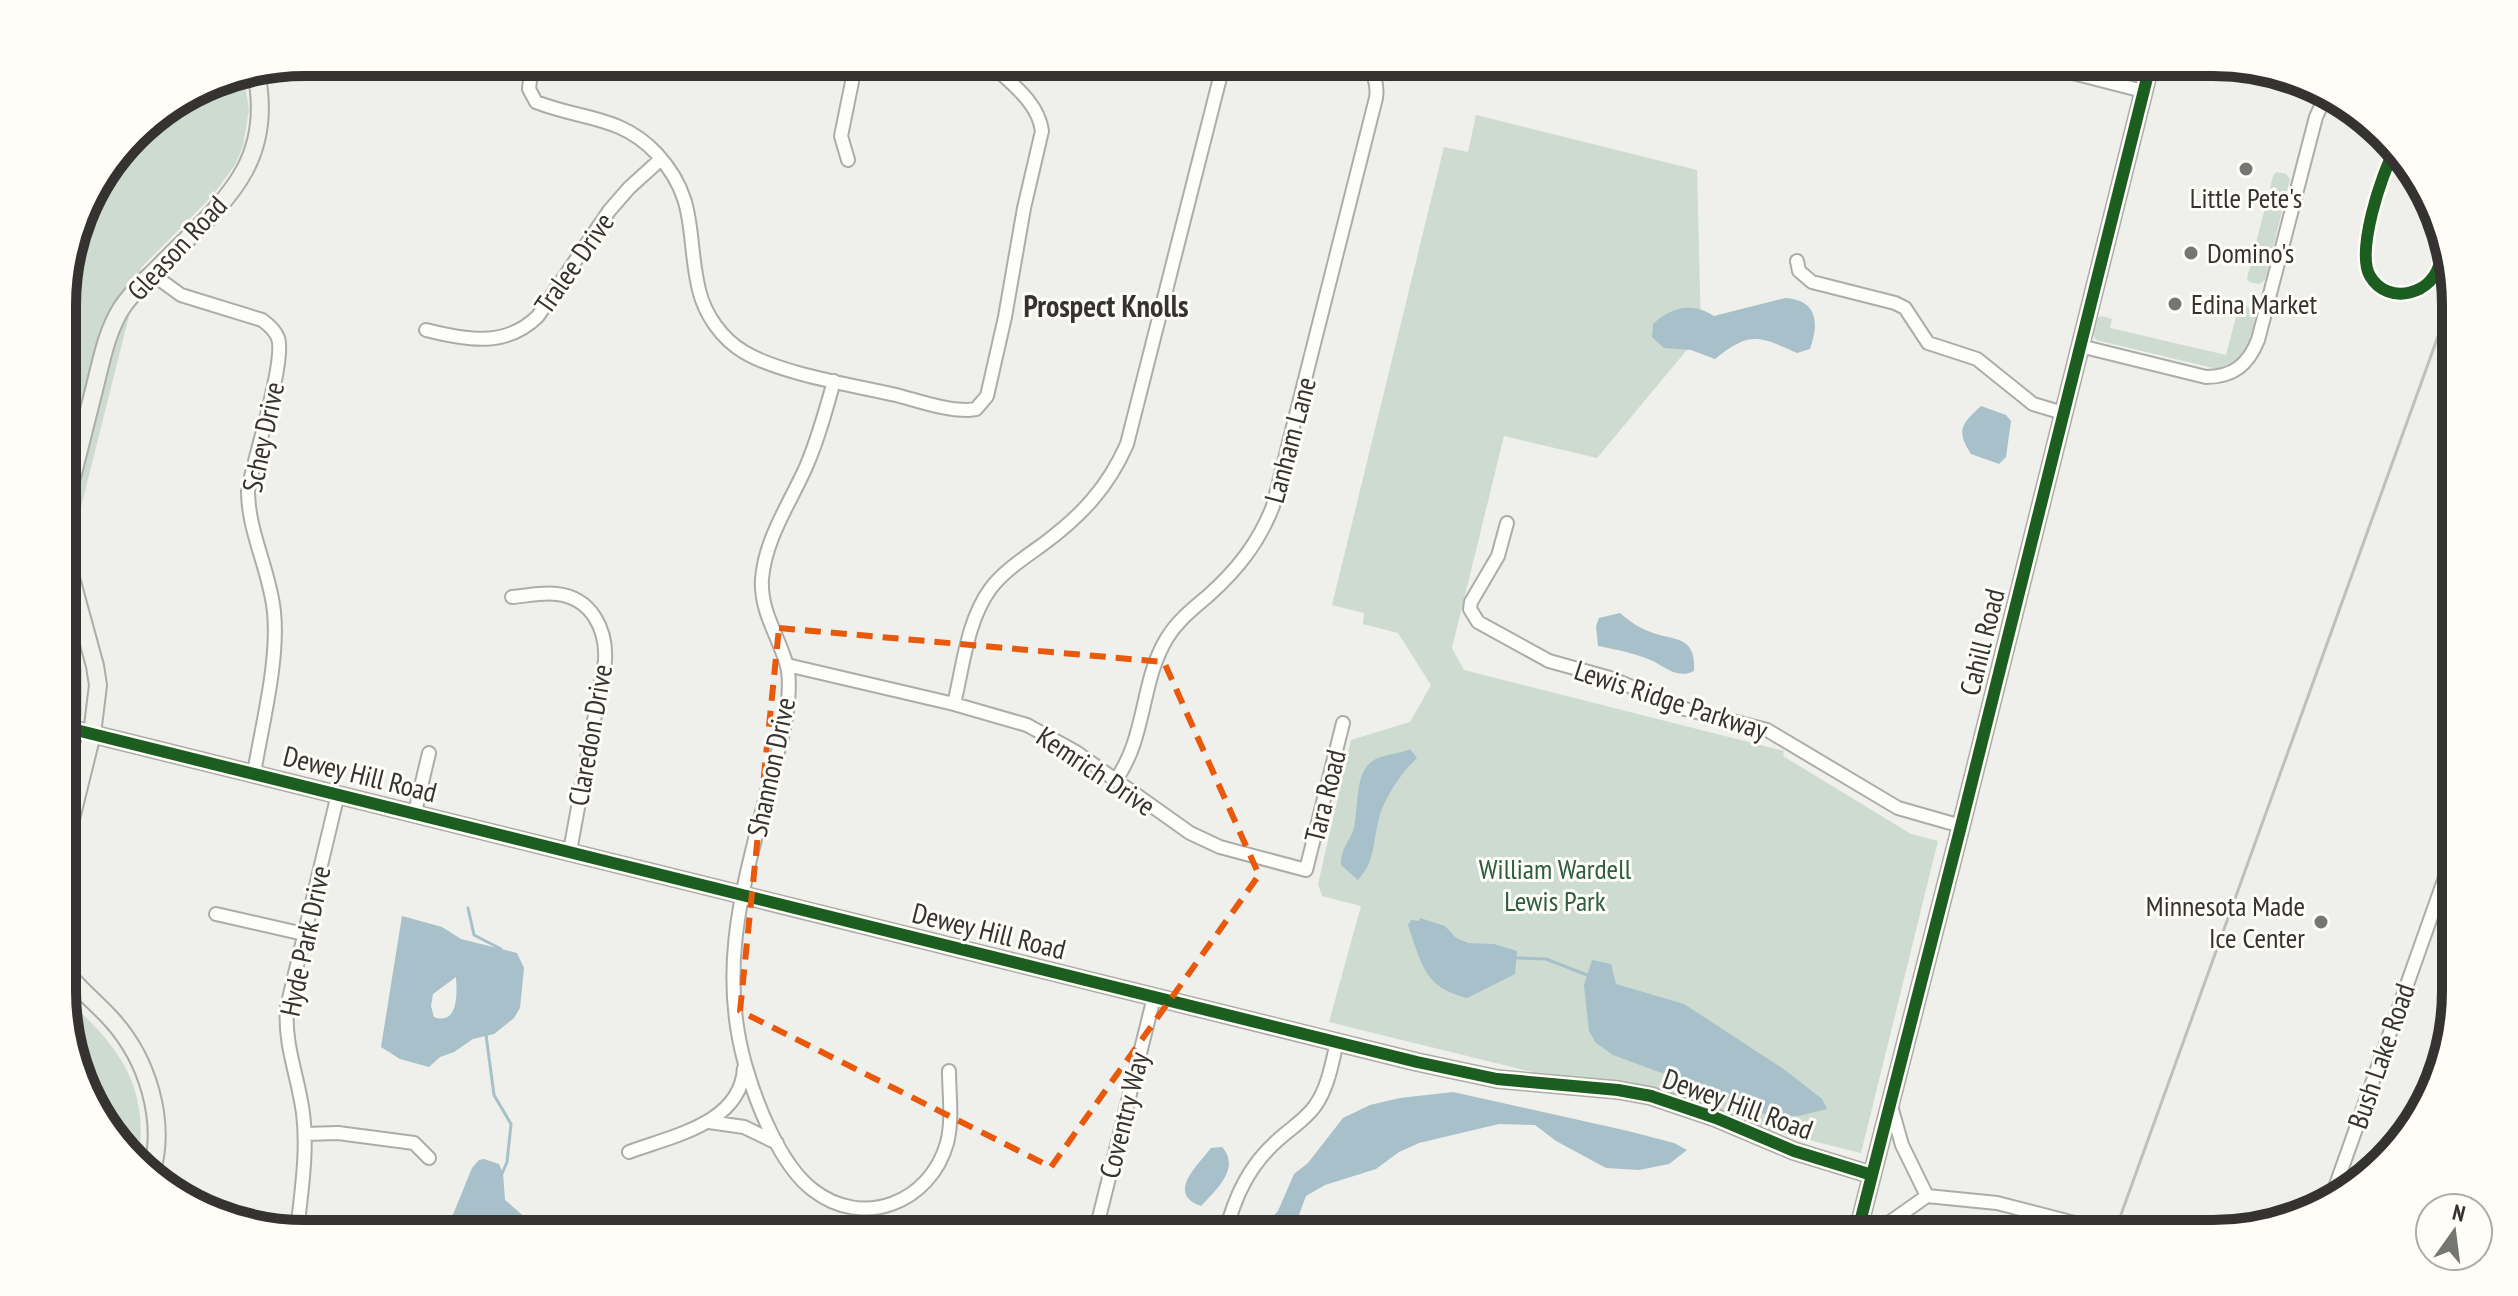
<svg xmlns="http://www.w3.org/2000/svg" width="2518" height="1296" viewBox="0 0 2518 1296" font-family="'PT Sans Narrow',sans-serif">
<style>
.green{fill:#cddbd0}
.water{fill:#a7c0c9;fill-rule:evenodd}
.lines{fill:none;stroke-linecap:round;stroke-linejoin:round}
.stream{stroke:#a7c0c9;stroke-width:3}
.street-casing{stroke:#acaca9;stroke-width:16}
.secondary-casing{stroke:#acaca9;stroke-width:20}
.street{stroke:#fdfdfc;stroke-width:12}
.secondary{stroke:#f2f2ed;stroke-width:16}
.rail{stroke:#bfbfbe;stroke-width:3}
.cycleway-casing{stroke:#fefdf7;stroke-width:17}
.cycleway{stroke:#1b5e20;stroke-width:12}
.marked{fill:none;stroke:#e8590c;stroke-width:6;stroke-dasharray:16 10;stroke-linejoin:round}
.poi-dot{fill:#757572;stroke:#fefdf7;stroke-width:3}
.labels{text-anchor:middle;stroke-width:6;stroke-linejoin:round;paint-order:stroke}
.poi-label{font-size:28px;fill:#343331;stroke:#fefdf7;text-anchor:start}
.street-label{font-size:28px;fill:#343331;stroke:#fefdf7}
.park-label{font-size:28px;fill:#2c5d3e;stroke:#fefdf7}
.neighbourhood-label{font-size:30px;font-weight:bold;fill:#343331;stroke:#fefdf7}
.rim{fill:none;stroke:#343331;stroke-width:10}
</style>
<rect width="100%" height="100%" fill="#efefeb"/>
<path class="green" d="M 243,74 L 249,109 L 243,146 L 235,165 L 212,196 L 141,268 L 63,579 L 63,288 L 87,198 L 144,123 L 212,80 Z
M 1476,115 L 1697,170 L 1701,333 L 1597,458 L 1504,436 L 1452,648 L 1464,670 L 1784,751 L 1783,756 L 1911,834 L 1938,841 L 1861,1153 L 1329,1022 L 1361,906 L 1322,896 L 1318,884 L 1351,740 L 1410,722 L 1431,685 L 1398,633 L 1363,624 L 1364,613 L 1332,605 L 1444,147 L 1468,152 Z
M 2276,172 L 2286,174 L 2290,179 L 2265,280 L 2259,284 L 2249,282 L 2247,278 L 2273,176 Z
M 2244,305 L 2256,311 C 2252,339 2249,359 2221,370 L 2096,340 L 2091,331 L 2094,319 L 2102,316 L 2112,319 L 2110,328 L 2226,355 L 2238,309 Z
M 63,600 L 82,670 L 82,716 L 63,711 Z
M 64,997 C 116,1043 151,1085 138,1160 L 112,1139 L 64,1023 Z"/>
<path class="water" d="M 1785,298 C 1818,300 1819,323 1810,349 L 1797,353 C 1759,336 1750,331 1715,359 L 1691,350 L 1664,348 L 1652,337 L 1653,324 C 1672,307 1691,302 1714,316 Z
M 1981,406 L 2006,415 L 2011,421 L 2006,457 L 1999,464 L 1971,454 C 1956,431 1961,424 1981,406 Z
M 1620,613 C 1630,622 1641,629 1653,633 C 1678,641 1696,637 1694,671 C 1678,679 1666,668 1653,661 C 1638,654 1615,649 1598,646 L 1596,626 L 1599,618 Z
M 1410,749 L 1417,758 C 1400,774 1383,800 1378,822 C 1373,845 1374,863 1358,880 L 1341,865 C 1341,849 1347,845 1353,831 C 1359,814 1354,778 1369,764 C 1378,754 1398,755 1410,749 Z
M 402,916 L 442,927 L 461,939 L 517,953 L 524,968 L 520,1008 L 514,1018 L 494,1034 L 473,1039 L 454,1052 L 440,1057 L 429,1067 L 400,1059 L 381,1047 ZM 456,977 C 457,992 459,1026 434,1017 L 431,1006 L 433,994 Z
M 1420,918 L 1445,926 L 1456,938 L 1468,943 L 1494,944 L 1517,951 L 1515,974 L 1467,998 C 1423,987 1422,964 1408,925 L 1411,920 L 1419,921 Z
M 1592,960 L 1611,964 L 1616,984 L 1684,1004 L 1785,1070 L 1822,1099 L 1827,1109 L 1798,1116 L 1767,1115 L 1697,1086 L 1613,1055 L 1596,1043 L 1589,1031 L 1584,985 Z
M 1453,1092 L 1628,1131 L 1674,1143 L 1687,1150 L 1669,1164 L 1639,1170 L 1606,1168 L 1556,1141 L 1535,1125 L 1499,1124 L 1419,1143 L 1399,1152 L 1376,1169 L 1325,1185 L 1306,1196 L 1292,1234 L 1256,1234 L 1278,1211 L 1294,1174 L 1308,1163 L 1343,1118 L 1370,1105 L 1400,1098 Z
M 1222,1147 C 1241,1168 1216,1190 1201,1206 C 1166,1194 1197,1166 1211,1148 Z
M 484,1159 L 499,1164 L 503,1173 L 505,1200 L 544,1234 L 445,1234 L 472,1168 L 479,1160 Z"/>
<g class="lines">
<path class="stream" d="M 468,908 L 474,935 L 501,949 L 499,951
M 1517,958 L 1546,959 L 1587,975
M 486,1035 L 494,1095 L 511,1124 L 507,1162 L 501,1176"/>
<defs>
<path id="street" d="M 532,62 L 529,89 L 536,102 C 581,120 621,115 657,154 C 699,200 686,236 699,290 C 705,315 722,339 744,352 C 781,374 853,385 896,395 C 919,401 944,410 968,410 L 976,409 L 987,396 L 1005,317 L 1024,208 L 1042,131 C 1038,101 1009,82 989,62
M 2030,62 L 2143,91
M 848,160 L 841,136 L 852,82 L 852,62
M 1797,261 L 1799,271 L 1812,282 L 1895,303 L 1905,308 L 1928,343 L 1977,359 L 2033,404 L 2063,413
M 152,274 L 181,295 L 262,320 C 269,325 275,330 278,338 C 286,361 253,461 248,491 C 248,532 270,571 274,612 C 279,660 262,725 254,773
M 426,330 C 466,340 506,348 538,316 L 609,211 L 629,188 L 661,159
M 2080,346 L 2206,377 C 2233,377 2248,365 2258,340 L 2316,117 L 2327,93
M 834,381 C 826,410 818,439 806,467 C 790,503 765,539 762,579 C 760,612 779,636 787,666 C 790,677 789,690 788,702 C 786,730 776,757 769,784 C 745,881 717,964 745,1064 C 756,1103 780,1165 813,1190 C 863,1229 930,1203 947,1143 C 953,1120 949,1094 949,1071
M 1507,523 L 1498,556 L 1471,602 L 1470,609 L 1478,622 L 1549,661 L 1610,678 L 1685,709 L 1767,730 L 1898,808 L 1961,826
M 512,597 C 526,596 543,592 557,594 C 592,598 607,630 605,661 L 570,851
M 787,665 L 954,704 L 1027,725 L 1076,752 L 1190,833 L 1220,847 L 1306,870 L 1343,723
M 954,704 C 963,667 967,620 991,588 C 1004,571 1024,558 1042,545 C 1080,517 1108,488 1127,444 L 1224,62
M 1115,781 C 1147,737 1140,682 1167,638 C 1178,620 1194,608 1209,595 C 1238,569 1259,542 1273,506 L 1376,98 C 1378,85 1374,70 1363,62
M 415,812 L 429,753
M 216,914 L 304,934
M 1891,1106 L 1902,1145 L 1927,1196
M 709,1122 L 744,1127 L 777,1143
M 305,1134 L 338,1133 L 414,1143 L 429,1158
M 629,1152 C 671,1136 741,1124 744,1068
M 2331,1199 L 2448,869
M 297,1232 C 301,1193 308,1152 303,1113 C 298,1075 284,1046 287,1007 L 338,794
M 1095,1234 L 1154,997
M 1225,1234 C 1235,1196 1249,1165 1279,1139 C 1291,1128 1305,1120 1315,1106 C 1328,1088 1332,1063 1337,1042
M 1873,1234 L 1927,1196 L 1997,1203 L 2117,1234"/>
<path id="secondary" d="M 64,727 L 1417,1062 L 1497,1079 L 1618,1090 L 1651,1096 L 1716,1118 L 1794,1151 L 1872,1175
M 64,847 L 92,734 L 98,685 L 95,666 L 65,556 L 63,519 L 67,497 C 76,461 85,426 94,390 C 101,363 106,333 121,309 C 131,293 145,281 158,268 C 218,206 276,168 256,72
M 64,970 C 78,989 96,1002 112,1020 C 147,1059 166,1119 152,1171
M 1857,1234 L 1961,826 L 2151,62"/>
</defs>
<use href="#street" class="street-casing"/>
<use href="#secondary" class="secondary-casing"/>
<use href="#street" class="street"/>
<use href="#secondary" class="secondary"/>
<path class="rail" d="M 2114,1234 L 2454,292"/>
<defs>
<path id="cycleway" d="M 2394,152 C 2381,175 2356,252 2370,276 C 2388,307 2435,294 2440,261 C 2444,240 2426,223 2427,201
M 64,727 L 1417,1062 L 1497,1079 L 1618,1090 L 1651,1096 L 1716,1118 L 1794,1151 L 1872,1175
M 1857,1234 L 1961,826 L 2151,62"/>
</defs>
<use href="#cycleway" class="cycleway-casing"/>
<use href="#cycleway" class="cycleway"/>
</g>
<path class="marked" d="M 779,628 L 1164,662 L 1259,875 L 1051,1167 L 740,1011 Z"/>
<g class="poi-dot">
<circle cx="2246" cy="169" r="8"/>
<circle cx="2191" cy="253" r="8"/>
<circle cx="2175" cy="304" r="8"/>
<circle cx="2321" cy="922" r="8"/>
</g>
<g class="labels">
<g class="poi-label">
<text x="2246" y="208" text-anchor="middle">Little Pete's</text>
<text x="2207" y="263">Domino's</text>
<text x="2191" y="314">Edina Market</text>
<text x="2305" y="916" text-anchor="end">Minnesota Made<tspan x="2305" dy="32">Ice Center</tspan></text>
</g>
<g class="street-label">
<text transform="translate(177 248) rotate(-47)" y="10">Gleason Road</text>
<text transform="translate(574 263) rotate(-55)" y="10">Tralee Drive</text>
<text transform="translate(263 437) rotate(-78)" y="10">Schey Drive</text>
<text transform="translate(1290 440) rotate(-75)" y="10">Lanham Lane</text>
<text transform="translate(1982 642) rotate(-76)" y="10">Cahill Road</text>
<text transform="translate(1671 700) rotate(18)" y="10">Lewis Ridge Parkway</text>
<text transform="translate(590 735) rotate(-80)" y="10">Claredon Drive</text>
<text transform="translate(771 767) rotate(-78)" y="10">Shannon Drive</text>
<text transform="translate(1096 771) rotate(34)" y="10">Kemrich Drive</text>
<text transform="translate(360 774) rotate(14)" y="10">Dewey Hill Road</text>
<text transform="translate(1325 796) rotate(-76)" y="10">Tara Road</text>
<text transform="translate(989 931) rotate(14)" y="10">Dewey Hill Road</text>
<text transform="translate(305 941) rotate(-78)" y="10">Hyde Park Drive</text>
<text transform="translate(2381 1056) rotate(-71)" y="10">Bush Lake Road</text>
<text transform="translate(1738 1104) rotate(20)" y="10">Dewey Hill Road</text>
<text transform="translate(1124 1115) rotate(-76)" y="10">Coventry Way</text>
</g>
<g class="park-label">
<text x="1555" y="879">William Wardell<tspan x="1555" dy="32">Lewis Park</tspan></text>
</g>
<g class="neighbourhood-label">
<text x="1106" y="317">Prospect Knolls</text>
</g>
</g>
<path d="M0 0H2518V1296H0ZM305 76H2213A229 229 0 0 1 2442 305V991A229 229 0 0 1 2213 1220H305A229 229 0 0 1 76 991V305A229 229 0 0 1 305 76Z" fill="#fefdf7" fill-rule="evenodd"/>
<path class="rim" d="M305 76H2213A229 229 0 0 1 2442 305V991A229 229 0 0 1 2213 1220H305A229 229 0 0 1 76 991V305A229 229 0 0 1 305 76Z"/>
<g transform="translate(2454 1232) rotate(14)"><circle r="38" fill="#fefdf7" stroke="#adaca8" stroke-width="2"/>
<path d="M0-6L14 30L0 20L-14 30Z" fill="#757572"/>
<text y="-12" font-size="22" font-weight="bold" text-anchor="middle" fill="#343331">N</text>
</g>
</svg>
